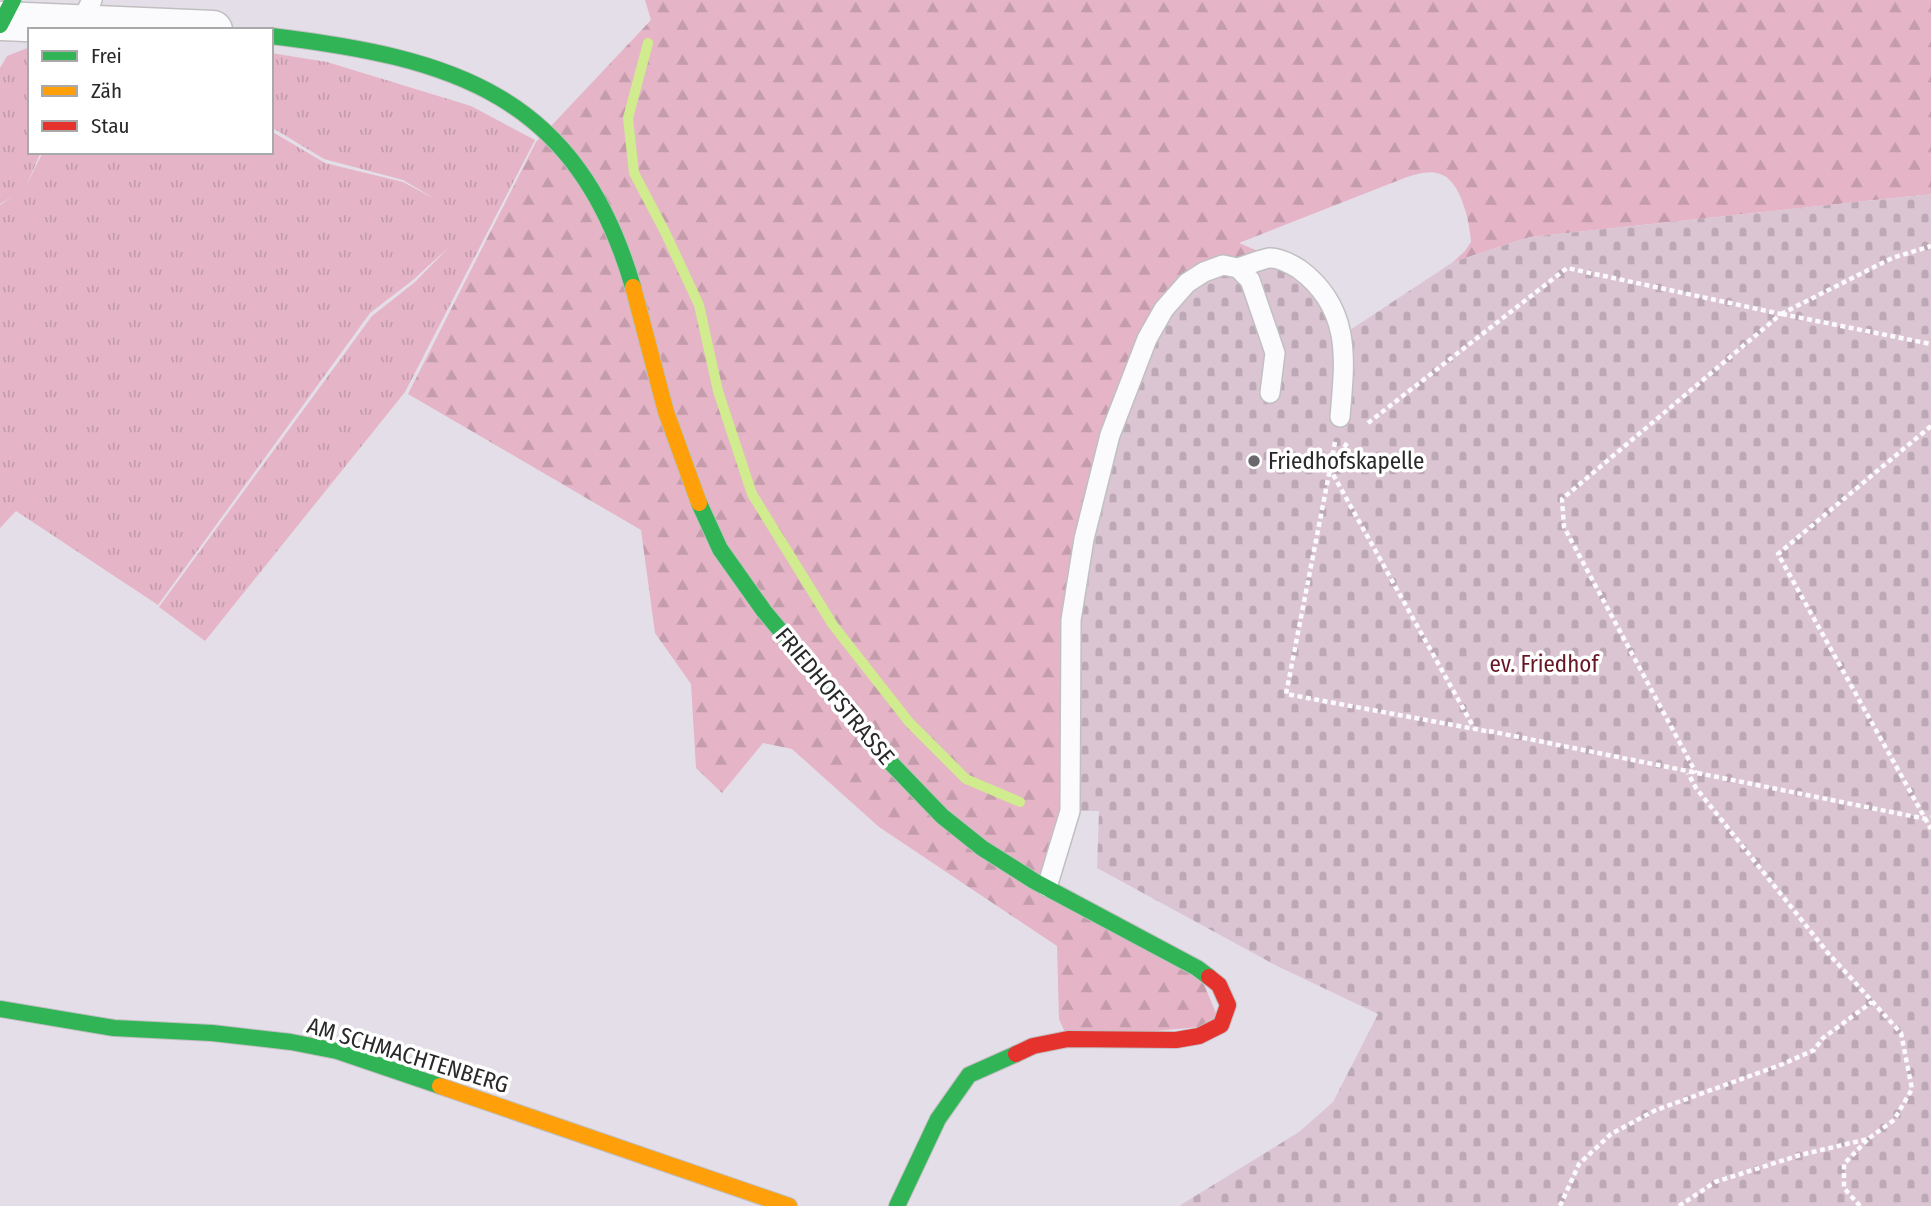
<svg xmlns="http://www.w3.org/2000/svg" width="1931" height="1206" viewBox="0 0 1931 1206" font-family="'Fira Sans Condensed',sans-serif">
<style>
.grass{fill:url(#grass-tufts)}
.forest{fill:url(#forest-firs)}
.cemetery{fill:url(#cemetery-stones)}
.lines{fill:none;stroke-linecap:round;stroke-linejoin:round}
.stream{stroke:#d0ec8e;stroke-width:10}
.lane-casing{stroke:#c0bfc1;stroke-width:22}
.street-casing{stroke:#c0bfc1;stroke-width:41}
.fast-casing{stroke:#c0bfc1;stroke-width:18}
.slow-casing{stroke:#c0bfc1;stroke-width:18}
.jam-casing{stroke:#c0bfc1;stroke-width:18}
.path{stroke:#fbfafc;stroke-width:4.5;stroke-dasharray:5 3.5;stroke-linecap:butt}
.lane{stroke:#fbfafc;stroke-width:19}
.street{stroke:#fbfafc;stroke-width:38}
.fast{stroke:#30b455;stroke-width:16}
.slow{stroke:#ff9f0a;stroke-width:16}
.jam{stroke:#e5322d;stroke-width:16}
.poi-dot{fill:#6a686c;stroke:#fff;stroke-width:2.5}
.labels{text-anchor:middle;stroke-width:7;stroke-linejoin:round;paint-order:stroke}
.poi-label{font-size:23px;fill:#292929;stroke:#fff;text-anchor:start}
.park-label{font-size:23px;fill:#671724;stroke:#fff}
.street-label{font-size:23px;fill:#292929;stroke:#fff}
</style>
<defs>
<pattern id="grass-tufts" width="24" height="20" patternUnits="userSpaceOnUse" patternTransform="scale(1.75)"><rect width="24" height="20" fill="#e5b5c7"/><path d="M3 7l-1-3M5 7V3M7 7l1-3M15 17l-1-3M17 17v-4M19 17l1-3" fill="none" stroke="#c49cab"/></pattern>
<pattern id="forest-firs" width="22" height="20" patternUnits="userSpaceOnUse" patternTransform="scale(1.75)"><rect width="22" height="20" fill="#e5b5c7"/><path d="M5 1l3.5 6h-7zM16 11l3.5 6h-7z" fill="#c49cab"/></pattern>
<pattern id="cemetery-stones" width="16" height="16" patternUnits="userSpaceOnUse" patternTransform="scale(1.75)"><rect width="16" height="16" fill="#dcc5d3"/><path d="M2 7V4a2 2 0 0 1 4 0v3zM10 15v-3a2 2 0 0 1 4 0v3z" fill="#bda9b5"/></pattern>
</defs>
<rect width="100%" height="100%" fill="#e4dee8"/>
<path class="grass" d="M 30,47 L 30,152 L 41,152 L 26,186 L 43,152 L 271,152 L 271,131 L 325,163 L 403,182 L 435,199 L 403,180 L 324,159 L 271,127 L 271,53 L 327,62 L 471,106 L 535,140 L 405,392 L 205,641 L 159,607 L 372,316 L 415,282 L 449,247 L 413,280 L 370,313 L 158,605 L 16,511 L 0,528 L 0,205 L 13,196 L 0,204 L 0,68 L 7,56 Z"/>
<path class="forest" d="M 645,0 L 1931,0 L 1931,194 L 1530,237 L 1453,262 L 1465,251 L 1471,242 C 1470,223 1461,180 1440,174 C 1429,170 1418,174 1407,177 L 1239,243 L 1272,257 L 1070,811 L 1047,886 L 1197,968 L 1221,1025 L 1068,1039 L 1059,1019 L 1057,946 L 879,827 L 792,749 L 763,743 L 722,793 L 696,768 L 691,684 L 655,633 L 641,530 L 408,394 L 536,142 L 651,20 Z"/>
<path class="cemetery" d="M 1931,194 L 1931,1206 L 1179,1206 L 1299,1132 L 1333,1102 L 1378,1014 L 1277,966 L 1097,868 L 1099,811 L 1070,811 L 1084,539 L 1147,339 L 1204,272 L 1291,264 L 1340,330 L 1350,330 L 1453,262 L 1530,237 Z"/>
<g class="lines">
<path class="stream" d="M 648,43 L 628,118 L 634,173 L 665,232 L 699,305 L 718,391 L 752,494 L 833,625 L 909,722 L 966,779 L 1020,802"/>
<defs>
<path id="lane" d="M 80,24 L 92,0
M 1238,268 C 1248,265 1259,260 1269,258 C 1279,257 1291,264 1299,269 C 1352,308 1345,360 1340,417
M 1047,887 L 1070,811 L 1071,620 L 1084,539 L 1110,435 L 1147,339 L 1164,309 L 1187,283 L 1204,272 L 1223,265 L 1238,268 L 1250,280 L 1275,353 L 1270,393"/>
<path id="street" d="M 2,21 L 213,30"/>
<path id="fast" d="M 0,25 L 13,0
M 271,36 C 453,58 577,94 633,287
M 699,503 L 720,549 L 764,611 L 889,761 L 942,816 L 982,848 L 1034,881 L 1197,968 L 1209,977
M 0,1009 L 114,1028 L 212,1033 L 291,1042 L 337,1051 L 440,1086
M 897,1206 L 938,1119 L 969,1075 L 1016,1054"/>
<path id="slow" d="M 633,287 L 666,412 L 699,503
M 440,1086 L 789,1206"/>
<path id="jam" d="M 1016,1054 L 1033,1046 L 1068,1039 L 1176,1040 L 1199,1036 L 1221,1025 L 1228,1005 L 1219,985 L 1209,977"/>
</defs>
<use href="#lane" class="lane-casing"/>
<use href="#street" class="street-casing"/>
<use href="#fast" class="fast-casing"/>
<use href="#slow" class="slow-casing"/>
<use href="#jam" class="jam-casing"/>
<path class="path" d="M 1781,314 L 1892,258 L 1931,246
M 1782,314 L 1931,344
M 1368,423 L 1567,268 L 1781,314 L 1562,499 L 1564,527 L 1696,773
M 1931,426 L 1778,554 L 1931,829
M 1335,442 L 1330,469 L 1474,728
M 1347,443 L 1330,469 L 1286,694 L 1491,732
M 1489,731 L 1926,819 L 1931,817
M 1560,1206 L 1579,1164 L 1611,1134 L 1656,1110 L 1783,1064 L 1814,1050 L 1823,1038 L 1872,1002
M 1679,1206 L 1715,1182 L 1800,1155 L 1868,1139 L 1894,1120 L 1912,1089 L 1901,1033 L 1828,953 L 1696,788 L 1688,773
M 1860,1206 L 1844,1188 L 1844,1164 L 1868,1139"/>
<use href="#lane" class="lane"/>
<use href="#street" class="street"/>
<use href="#fast" class="fast"/>
<use href="#slow" class="slow"/>
<use href="#jam" class="jam"/>
</g>
<circle class="poi-dot" cx="1254" cy="461" r="7"/>
<g class="labels">
<g class="poi-label">
<text x="1268" y="469">Friedhofskapelle</text>
</g>
<g class="park-label">
<text x="1544" y="672">ev. Friedhof</text>
</g>
<g class="street-label">
<text transform="translate(835 696) rotate(50)" y="8">FRIEDHOFSTRASSE</text>
<text transform="translate(408 1055) rotate(17)" y="8">AM SCHMACHTENBERG</text>
</g>
</g>
<rect x="28" y="28" width="245" height="126" fill="#ffffff" stroke="#a9a9a9" stroke-width="2"/>
<rect x="42" y="51" width="35" height="10" fill="#30b455" stroke="#a9a9a9" stroke-width="2"/>
<text x="91" y="63" font-size="21" fill="#292929">Frei</text>
<rect x="42" y="86" width="35" height="10" fill="#ff9f0a" stroke="#a9a9a9" stroke-width="2"/>
<text x="91" y="98" font-size="21" fill="#292929">Zäh</text>
<rect x="42" y="121" width="35" height="10" fill="#e5322d" stroke="#a9a9a9" stroke-width="2"/>
<text x="91" y="133" font-size="21" fill="#292929">Stau</text>
</svg>
